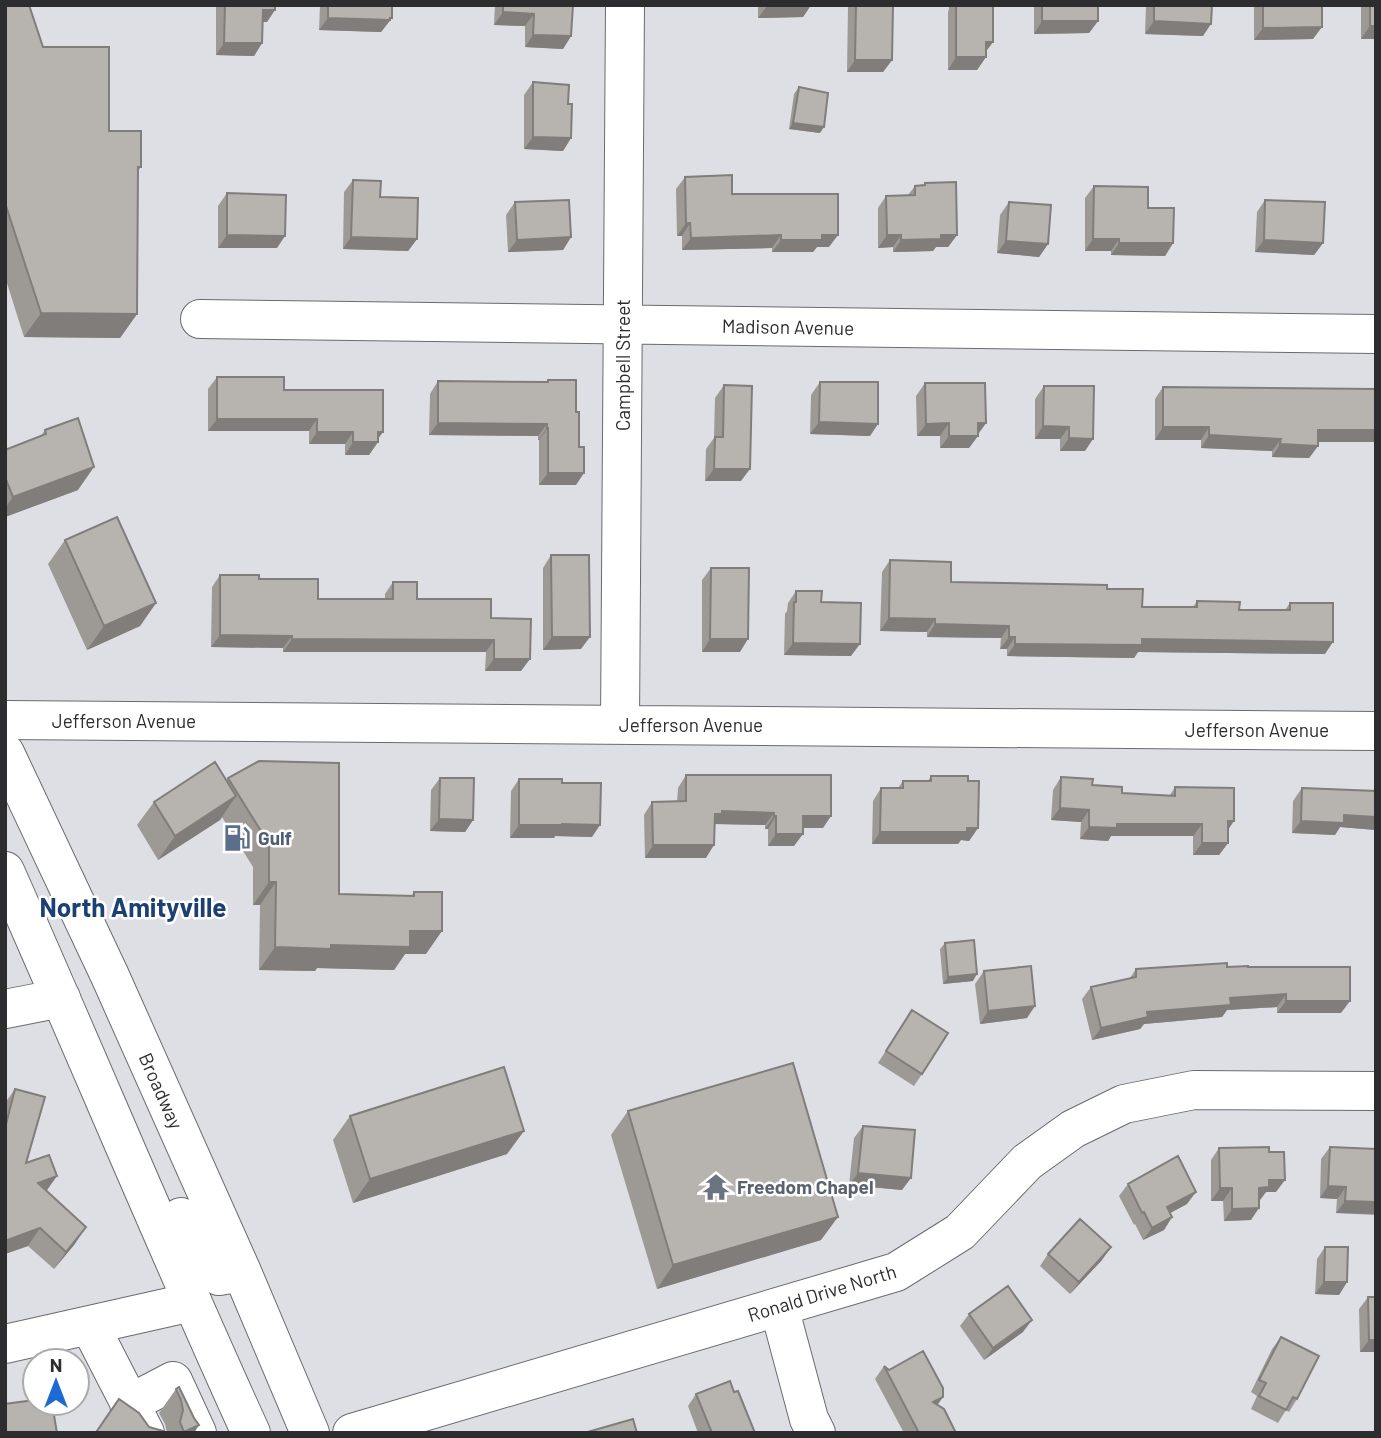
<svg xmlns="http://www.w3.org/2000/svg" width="1381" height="1438" viewBox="0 0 1381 1438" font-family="Barlow,sans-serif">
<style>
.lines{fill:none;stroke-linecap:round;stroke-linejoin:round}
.minor-casing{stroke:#6a6b70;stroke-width:40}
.major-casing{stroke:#6a6b70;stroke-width:40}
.minor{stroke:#fff;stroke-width:38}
.major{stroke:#fff;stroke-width:38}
.wall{fill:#9d9a96}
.shaded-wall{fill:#807d7a}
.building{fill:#b7b3af;stroke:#807d7a;stroke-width:2}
.labels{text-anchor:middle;stroke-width:5;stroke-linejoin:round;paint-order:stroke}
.street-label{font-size:19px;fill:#2d2d2f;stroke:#fff}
.service-label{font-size:19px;font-weight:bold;fill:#4e5e75;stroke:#fff;text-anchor:start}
.worship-label{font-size:19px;font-weight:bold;fill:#5b616d;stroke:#fff;text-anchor:start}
.district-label{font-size:26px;font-weight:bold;fill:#1c3f74;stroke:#fff}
</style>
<rect width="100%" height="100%" fill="#dedfe5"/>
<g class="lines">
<defs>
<path id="minor" d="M 200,319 L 1376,334
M 5,720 L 1376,731
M 620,724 L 625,5
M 5,1009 L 61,998
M 779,1307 L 809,1419 L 816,1433
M 90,1326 L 145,1433
M 5,1344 L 192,1302
M 129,1404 L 173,1381 L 197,1433
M 352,1433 L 896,1272 L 960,1232 L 1027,1162 L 1073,1129 L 1124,1104 L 1194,1090 L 1376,1091"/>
<path id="major" d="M 5,753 L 110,976 L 242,1272 L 310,1433
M 5,871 C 88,1058 166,1247 251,1433
M 181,1217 L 197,1255 L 219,1276 L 242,1272"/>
</defs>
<use href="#minor" class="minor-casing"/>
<use href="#major" class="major-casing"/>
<use href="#minor" class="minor"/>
<use href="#major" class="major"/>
</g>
<path class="wall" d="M 5,5 L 43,47 L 109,131 L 141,167 L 138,171 L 137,314 L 120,338 L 24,337 L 5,277 Z
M 216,5 L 275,5 L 267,22 L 263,22 L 262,43 L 254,56 L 216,55 Z
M 320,5 L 392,5 L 392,18 L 381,32 L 319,30 Z
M 495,5 L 573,5 L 571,36 L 563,49 L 525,47 L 525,26 L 494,25 Z
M 758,5 L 811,5 L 803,17 L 758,18 Z
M 848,5 L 893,5 L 892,60 L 883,72 L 847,72 Z
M 949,5 L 993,5 L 993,42 L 986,51 L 986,57 L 977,70 L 948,70 L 948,12 L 949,9 Z
M 1034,5 L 1098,5 L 1098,21 L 1089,33 L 1034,34 Z
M 1146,5 L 1212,5 L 1203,36 L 1145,34 Z
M 1254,5 L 1322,5 L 1313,39 L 1254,40 Z
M 1361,5 L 1376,5 L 1376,39 L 1361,39 Z
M 533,82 L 568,104 L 571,138 L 563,151 L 524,149 L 524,95 Z
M 799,87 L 820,133 L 789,129 L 794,94 Z
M 685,177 L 732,194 L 829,247 L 817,247 L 813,252 L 772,252 L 772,248 L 682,250 L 682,236 L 677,236 L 676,189 Z
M 353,180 L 417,239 L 408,251 L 343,249 L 344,192 Z
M 925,183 L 957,235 L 948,247 L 936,247 L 933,251 L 893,252 L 893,247 L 878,248 L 878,208 L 886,196 L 908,195 L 915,186 L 923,185 Z
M 1094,186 L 1148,208 L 1173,243 L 1165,256 L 1111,255 L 1111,251 L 1085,251 L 1085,198 Z
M 227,193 L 277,248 L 218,248 L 218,206 Z
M 1265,200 L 1323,243 L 1314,255 L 1255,252 L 1257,212 Z
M 515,202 L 571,237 L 563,250 L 508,252 L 506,215 Z
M 1009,202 L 1048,244 L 1039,257 L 997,253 L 1000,215 Z
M 217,377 L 284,390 L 383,432 L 378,439 L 378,442 L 369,455 L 345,455 L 345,444 L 309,444 L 309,431 L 208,431 L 208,389 Z
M 548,380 L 576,485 L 539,485 L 539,440 L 538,440 L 538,436 L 429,435 L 430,394 L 438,381 L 546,382 Z
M 820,382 L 870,436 L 810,434 L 811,395 Z
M 925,383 L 986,423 L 969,448 L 940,448 L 940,436 L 917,436 L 916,396 Z
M 724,385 L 741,481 L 705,481 L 706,449 L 714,438 L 715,398 Z
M 1044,386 L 1085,451 L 1060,451 L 1060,439 L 1035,439 L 1035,399 Z
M 1163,387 L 1376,442 L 1318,442 L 1318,446 L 1309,458 L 1272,457 L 1272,451 L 1201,448 L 1201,440 L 1155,440 L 1155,399 Z
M 45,430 L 78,490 L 5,517 L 5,450 L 41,436 Z
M 65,540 L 156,603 L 140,626 L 87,650 L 48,564 Z
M 551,555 L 581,649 L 543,650 L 543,568 Z
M 890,560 L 951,582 L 1107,589 L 1142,607 L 1193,607 L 1197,601 L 1239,610 L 1285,610 L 1290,603 L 1325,654 L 1138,652 L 1134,658 L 1007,656 L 1007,649 L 1000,649 L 1001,638 L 927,637 L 927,632 L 880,631 L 882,572 Z
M 711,568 L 740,652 L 702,652 L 702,580 Z
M 220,575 L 259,579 L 318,599 L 385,599 L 385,594 L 393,582 L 417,599 L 491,618 L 521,671 L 485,671 L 486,652 L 283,652 L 283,648 L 211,647 L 212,587 Z
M 796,591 L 821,602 L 851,656 L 784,655 L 785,614 L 787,611 L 788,603 Z
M 686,775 L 823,828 L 803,828 L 794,846 L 768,846 L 768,829 L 765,829 L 765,825 L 715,824 L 706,858 L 645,858 L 644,815 L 652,802 L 677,802 L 678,788 Z
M 931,776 L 968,781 L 978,828 L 969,841 L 961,840 L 958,844 L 872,844 L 873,801 L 881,788 L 898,788 L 903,781 L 928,781 Z
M 1061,777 L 1122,793 L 1170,795 L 1175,787 L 1228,830 L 1228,843 L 1219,855 L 1193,855 L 1193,836 L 1111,836 L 1108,841 L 1080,839 L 1081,822 L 1051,820 L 1053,790 Z
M 228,778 L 339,894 L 411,896 L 414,892 L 426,954 L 405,954 L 394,970 L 317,968 L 315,971 L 259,970 L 260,905 L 253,905 L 253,867 L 222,817 L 220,820 L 158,860 L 137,825 L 154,802 L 226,781 Z
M 440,778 L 473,820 L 465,832 L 430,831 L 431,790 Z
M 519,779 L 562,783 L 592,837 L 555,836 L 554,838 L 510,838 L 511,791 Z
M 1302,788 L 1376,791 L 1376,830 L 1340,827 L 1335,835 L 1292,833 L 1293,801 Z
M 945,943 L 973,981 L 943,984 L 940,949 Z
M 1248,967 L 1341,1013 L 1277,1013 L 1277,1007 L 1227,1010 L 1222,1017 L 1144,1024 L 1140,1029 L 1092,1040 L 1082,999 L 1091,987 L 1130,978 L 1136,969 Z
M 984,971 L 1027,1018 L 980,1024 L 975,984 Z
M 912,1010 L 922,1074 L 914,1086 L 878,1063 Z
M 15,1089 L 26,1163 L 46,1191 L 86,1227 L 74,1245 L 54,1269 L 28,1246 L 5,1254 L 5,1103 Z
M 628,1111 L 821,1240 L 657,1289 L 611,1135 Z
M 350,1116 L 507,1154 L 353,1203 L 333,1140 Z
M 863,1126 L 902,1190 L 849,1185 L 854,1138 Z
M 1330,1147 L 1375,1215 L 1336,1213 L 1337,1199 L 1320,1198 L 1321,1159 Z
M 1219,1148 L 1269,1152 L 1276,1192 L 1266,1192 L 1260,1200 L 1259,1200 L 1251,1220 L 1224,1221 L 1223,1201 L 1211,1201 L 1211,1160 Z
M 1128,1184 L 1187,1204 L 1170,1213 L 1172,1217 L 1164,1230 L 1143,1240 L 1135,1224 L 1134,1225 L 1119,1196 Z
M 1325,1247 L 1347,1282 L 1339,1295 L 1315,1294 L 1317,1259 Z
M 1048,1254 L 1102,1260 L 1070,1294 L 1040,1266 Z
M 1368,1297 L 1376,1352 L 1360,1352 L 1359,1309 Z
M 969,1314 L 1023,1332 L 984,1360 L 960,1326 Z
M 1281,1337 L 1297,1399 L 1289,1412 L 1286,1410 L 1278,1423 L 1251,1409 L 1257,1396 L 1251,1392 L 1272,1349 Z
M 884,1366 L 937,1405 L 956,1433 L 904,1433 L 875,1379 Z
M 179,1387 L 194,1433 L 167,1433 L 165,1424 L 159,1413 L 176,1389 Z
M 734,1392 L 755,1433 L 698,1433 L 688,1406 L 696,1394 Z"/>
<path class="shaded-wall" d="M 811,5 L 803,17 L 758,18 L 767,6 Z
M 263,10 L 275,10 L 267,22 L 254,22 Z
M 503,12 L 534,14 L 525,26 L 494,25 Z
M 328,18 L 392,18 L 381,32 L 319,30 Z
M 1042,21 L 1098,21 L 1089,33 L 1034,34 Z
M 1154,21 L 1211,24 L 1203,36 L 1145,34 Z
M 1370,26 L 1376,26 L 1376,39 L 1361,39 Z
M 1322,27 L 1313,39 L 1254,40 L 1263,28 Z
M 533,35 L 571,36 L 563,49 L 525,47 Z
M 986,42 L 993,42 L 984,54 Z
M 224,43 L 262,43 L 254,56 L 216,55 Z
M 956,57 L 986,57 L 977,70 L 948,70 Z
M 855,60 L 892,60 L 883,72 L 847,72 Z
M 793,123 L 824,127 L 820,133 L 789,129 Z
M 533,137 L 571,138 L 563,151 L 524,149 Z
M 686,223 L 690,223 L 682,236 L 677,236 Z
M 227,235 L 285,236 L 277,248 L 218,248 Z
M 781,235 L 772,248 L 682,250 L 691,238 Z
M 822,235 L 838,235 L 829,247 L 817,247 L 813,252 L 772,252 L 781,240 Z
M 887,235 L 901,235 L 893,247 L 878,248 Z
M 941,235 L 957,235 L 948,247 L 936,247 L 933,251 L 893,252 L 901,240 Z
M 351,237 L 417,239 L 408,251 L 343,249 Z
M 571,237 L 563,250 L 508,252 L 517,240 Z
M 1093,239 L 1119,239 L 1111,251 L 1085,251 Z
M 1264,240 L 1323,243 L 1314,255 L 1255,252 Z
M 1006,241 L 1048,244 L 1039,257 L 997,253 Z
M 1119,243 L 1173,243 L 1165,256 L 1111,255 Z
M 41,313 L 137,314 L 120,338 L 24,337 Z
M 217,419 L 317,419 L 309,431 L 208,431 Z
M 819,422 L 878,424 L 870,436 L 810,434 Z
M 438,423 L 547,424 L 538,436 L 429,435 Z
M 949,423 L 940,436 L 917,436 L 926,424 Z
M 978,423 L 986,423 L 977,435 Z
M 1043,426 L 1069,427 L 1060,439 L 1035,439 Z
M 1163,427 L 1209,427 L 1201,440 L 1155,440 Z
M 547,428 L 548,428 L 539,440 L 538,440 Z
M 1318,430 L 1376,430 L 1376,442 L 1310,442 Z
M 317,432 L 353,432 L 345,444 L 309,444 Z
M 378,432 L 383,432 L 375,442 L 378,442 L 369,455 L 345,455 L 353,442 Z
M 1209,435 L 1281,439 L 1272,451 L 1201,448 Z
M 949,436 L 978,436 L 969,448 L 940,448 Z
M 1069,438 L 1093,439 L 1085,451 L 1060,451 Z
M 1280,444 L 1318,446 L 1309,458 L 1272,457 Z
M 94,467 L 78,490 L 5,517 L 5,508 L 13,497 Z
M 714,469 L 750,469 L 741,481 L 705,481 Z
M 548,473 L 584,473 L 576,485 L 539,485 Z
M 156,603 L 140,626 L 87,650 L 104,626 Z
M 889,618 L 935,619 L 927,632 L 880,631 Z
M 935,624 L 1009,626 L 1001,638 L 927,637 Z
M 220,635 L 292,636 L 283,648 L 211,647 Z
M 552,637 L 590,637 L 581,649 L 543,650 Z
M 1009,637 L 1015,637 L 1007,649 L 1000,649 Z
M 292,639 L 494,640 L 486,652 L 283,652 Z
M 710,639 L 748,639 L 740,652 L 702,652 Z
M 1142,639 L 1333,642 L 1325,654 L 1138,652 L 1134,658 L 1007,656 L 1015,644 Z
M 793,643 L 860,644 L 851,656 L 784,655 Z
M 494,659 L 530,659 L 521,671 L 485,671 Z
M 236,796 L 220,820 L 158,860 L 175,836 Z
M 1060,808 L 1089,810 L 1081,822 L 1051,820 Z
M 722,811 L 774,813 L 765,825 L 715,824 L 713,827 L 715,814 Z
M 1344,815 L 1376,817 L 1376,830 L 1340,827 L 1335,835 L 1292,833 L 1301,821 Z
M 774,816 L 776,816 L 768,829 L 765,829 Z
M 803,816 L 831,816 L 823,828 L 794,828 Z
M 439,819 L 473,820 L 465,832 L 430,831 Z
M 1228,821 L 1234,821 L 1226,833 Z
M 562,824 L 600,825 L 592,837 L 555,836 L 554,838 L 510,838 L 519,825 Z
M 1117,824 L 1202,824 L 1193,836 L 1111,836 L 1108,841 L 1080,839 L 1089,827 Z
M 967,828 L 978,828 L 969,841 L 961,840 L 958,844 L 872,844 L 880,832 Z
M 776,834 L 803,834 L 794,846 L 768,846 Z
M 1202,843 L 1228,843 L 1219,855 L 1193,855 Z
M 653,845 L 714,845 L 706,858 L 645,858 Z
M 269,882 L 276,882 L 260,905 L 253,905 Z
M 410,931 L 442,931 L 426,954 L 405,954 L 394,970 L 317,968 L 315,971 L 259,970 L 275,947 Z
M 977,974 L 973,981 L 943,984 L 948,977 Z
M 1286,994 L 1277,1007 L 1227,1010 L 1222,1017 L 1144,1024 L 1140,1029 L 1092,1040 L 1101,1028 L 1147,1012 L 1230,998 Z
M 1286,1001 L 1350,1001 L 1341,1013 L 1277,1013 Z
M 1035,1006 L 1027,1018 L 980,1024 L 988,1011 Z
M 524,1131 L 507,1154 L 353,1203 L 370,1179 Z
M 858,1173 L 911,1178 L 902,1190 L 849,1185 Z
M 57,1176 L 45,1193 L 38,1183 Z
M 1269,1180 L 1285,1180 L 1276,1192 L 1266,1192 L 1260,1200 L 1250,1200 L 1259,1188 Z
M 1328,1186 L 1346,1187 L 1337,1199 L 1320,1198 Z
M 1220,1188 L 1232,1188 L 1223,1201 L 1211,1201 Z
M 1196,1192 L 1187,1204 L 1159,1219 L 1167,1207 Z
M 1345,1201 L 1376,1202 L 1376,1214 L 1336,1213 Z
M 1259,1208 L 1251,1220 L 1224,1221 L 1232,1209 Z
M 838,1217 L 821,1240 L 657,1289 L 673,1265 Z
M 1172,1217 L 1164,1230 L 1143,1240 L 1152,1228 Z
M 86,1227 L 74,1245 L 54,1269 L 66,1252 Z
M 40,1228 L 28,1246 L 5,1254 L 5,1241 Z
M 1111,1247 L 1102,1260 L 1070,1294 L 1079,1282 Z
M 1324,1282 L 1347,1282 L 1339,1295 L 1315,1294 Z
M 1032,1320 L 1023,1332 L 984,1360 L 993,1348 Z
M 1369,1340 L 1376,1340 L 1376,1352 L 1360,1352 Z
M 943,1397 L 934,1410 L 933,1402 Z
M 199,1425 L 194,1433 L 183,1433 L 184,1432 Z"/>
<path class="building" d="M 5,5 L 29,5 L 43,47 L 109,47 L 109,131 L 141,131 L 141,167 L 138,167 L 137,314 L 41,313 L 5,203 Z
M 225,5 L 275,5 L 275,10 L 263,10 L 262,43 L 224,43 Z
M 328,5 L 392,5 L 392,18 L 390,18 L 390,20 L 328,18 Z
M 503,5 L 573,5 L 571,36 L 533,35 L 534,14 L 503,12 Z
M 856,5 L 893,5 L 892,60 L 855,60 Z
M 956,5 L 993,5 L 993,42 L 986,42 L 986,57 L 956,57 Z
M 1042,5 L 1098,5 L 1098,21 L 1042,21 Z
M 1154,5 L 1212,5 L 1211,24 L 1154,21 Z
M 1263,5 L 1322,5 L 1322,27 L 1263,28 Z
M 1370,5 L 1376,5 L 1376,26 L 1370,26 Z
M 533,82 L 569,85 L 568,104 L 572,104 L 571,138 L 533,137 Z
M 799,87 L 828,93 L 824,127 L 793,123 Z
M 732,175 L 732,194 L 838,194 L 838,235 L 822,235 L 822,240 L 781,240 L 781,235 L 691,238 L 690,223 L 686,223 L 685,177 Z
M 353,180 L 381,181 L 380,197 L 418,198 L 417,239 L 351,237 Z
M 956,182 L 957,235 L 941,235 L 941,239 L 901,240 L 901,235 L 887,235 L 886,196 L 915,195 L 915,186 L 925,185 L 925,183 Z
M 1094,186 L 1148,187 L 1148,208 L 1174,208 L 1173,243 L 1119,243 L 1119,239 L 1093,239 Z
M 227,193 L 286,195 L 285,236 L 227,235 Z
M 569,200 L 571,237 L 517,240 L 515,202 Z
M 1265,200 L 1325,202 L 1323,243 L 1264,240 Z
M 1009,202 L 1051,205 L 1048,244 L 1006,241 Z
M 217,377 L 284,377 L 284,390 L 383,390 L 383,432 L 378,432 L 378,442 L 353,442 L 353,432 L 317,432 L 317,419 L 217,419 Z
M 548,380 L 576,380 L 576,412 L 579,412 L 579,447 L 584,447 L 584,473 L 548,473 L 548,428 L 547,428 L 547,424 L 438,423 L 438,381 L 548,382 Z
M 820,382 L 878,382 L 878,424 L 819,422 Z
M 925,383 L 985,383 L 986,423 L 978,423 L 978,436 L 949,436 L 949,423 L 926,424 Z
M 724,385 L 752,386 L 750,469 L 714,469 L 715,437 L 723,437 Z
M 1044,386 L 1094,386 L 1093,439 L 1069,438 L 1069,427 L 1043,426 Z
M 1163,387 L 1376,389 L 1376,430 L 1318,430 L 1318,446 L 1280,444 L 1281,439 L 1209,435 L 1209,427 L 1163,427 Z
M 78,418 L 94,467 L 13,497 L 5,477 L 5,450 L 46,434 L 45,430 Z
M 117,517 L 156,603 L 104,626 L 65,540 Z
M 551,555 L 589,555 L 590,637 L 552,637 Z
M 890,560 L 951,562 L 951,582 L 1107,585 L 1107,589 L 1143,589 L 1142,607 L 1197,607 L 1197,601 L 1240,602 L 1239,610 L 1290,610 L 1290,603 L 1333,603 L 1333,642 L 1142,639 L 1142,645 L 1015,644 L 1015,637 L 1009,637 L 1009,626 L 935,624 L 935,619 L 889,618 Z
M 711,568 L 749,568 L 748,639 L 710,639 Z
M 220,575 L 259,575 L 259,579 L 318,579 L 318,599 L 393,599 L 393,582 L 417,582 L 417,599 L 491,599 L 491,618 L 531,619 L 530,659 L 494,659 L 494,640 L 292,639 L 292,636 L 220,635 Z
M 796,591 L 822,591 L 821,602 L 861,603 L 860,644 L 793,643 L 794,602 L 796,602 Z
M 259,761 L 339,763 L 339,894 L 414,896 L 414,892 L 442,892 L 442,931 L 410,931 L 410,947 L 331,945 L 331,949 L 275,947 L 276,882 L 269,882 L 269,844 L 228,778 Z
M 215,762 L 236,796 L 175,836 L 154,802 Z
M 686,775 L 831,775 L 831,816 L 803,816 L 803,834 L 776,834 L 776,816 L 774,816 L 774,813 L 722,811 L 722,814 L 715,814 L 714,845 L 653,845 L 652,802 L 686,801 Z
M 931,776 L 968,776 L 968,781 L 979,781 L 978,828 L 967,828 L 967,832 L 880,832 L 881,788 L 903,788 L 903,781 L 931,781 Z
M 1061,777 L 1093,779 L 1092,785 L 1122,787 L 1122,793 L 1175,796 L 1175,787 L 1234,788 L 1234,821 L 1228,821 L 1228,843 L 1202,843 L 1202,824 L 1117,824 L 1117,828 L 1089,827 L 1089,810 L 1060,808 Z
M 440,778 L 474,778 L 473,820 L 439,819 Z
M 519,779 L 562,779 L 562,783 L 601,783 L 600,825 L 562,824 L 562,825 L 519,825 Z
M 1302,788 L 1376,791 L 1376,817 L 1344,815 L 1344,823 L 1301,821 Z
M 974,940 L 977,974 L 948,977 L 945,943 Z
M 1227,963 L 1227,967 L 1248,966 L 1248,967 L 1350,967 L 1350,1001 L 1286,1001 L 1286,994 L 1230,998 L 1231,1005 L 1147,1012 L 1148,1017 L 1101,1028 L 1091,987 L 1136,977 L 1136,969 Z
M 1031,966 L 1035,1006 L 988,1011 L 984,971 Z
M 912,1010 L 948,1033 L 922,1074 L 886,1051 Z
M 793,1063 L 838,1217 L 673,1265 L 628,1111 Z
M 504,1067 L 524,1131 L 370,1179 L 350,1116 Z
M 15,1089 L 45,1097 L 26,1163 L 49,1155 L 57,1176 L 38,1183 L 86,1227 L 66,1252 L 40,1228 L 5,1241 L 5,1128 Z
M 863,1126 L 915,1130 L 911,1178 L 858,1173 Z
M 1269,1147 L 1269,1152 L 1284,1152 L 1285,1180 L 1269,1180 L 1269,1187 L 1259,1188 L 1259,1208 L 1232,1209 L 1232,1188 L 1220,1188 L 1219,1148 Z
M 1330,1147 L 1376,1149 L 1376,1202 L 1345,1201 L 1346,1187 L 1328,1186 Z
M 1178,1156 L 1196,1192 L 1167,1207 L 1172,1217 L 1152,1228 L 1144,1212 L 1142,1213 L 1128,1184 Z
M 1080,1219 L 1111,1247 L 1079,1282 L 1048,1254 Z
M 1325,1247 L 1348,1247 L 1347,1282 L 1324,1282 Z
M 1008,1286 L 1032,1320 L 993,1348 L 969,1314 Z
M 1368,1297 L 1376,1297 L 1376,1340 L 1369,1340 Z
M 1281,1337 L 1319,1356 L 1297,1399 L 1293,1397 L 1286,1410 L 1259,1396 L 1266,1383 L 1259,1380 Z
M 923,1351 L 943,1388 L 943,1397 L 933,1402 L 944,1409 L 956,1433 L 919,1433 L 884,1366 L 889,1370 Z
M 730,1381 L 734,1392 L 738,1391 L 755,1433 L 712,1433 L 696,1394 Z
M 179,1387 L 194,1418 L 199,1425 L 184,1432 L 180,1422 L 183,1410 L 181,1400 L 176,1389 Z
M 119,1399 L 139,1413 L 149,1427 L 163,1431 L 166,1433 L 99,1433 L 97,1431 Z
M 35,1400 L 35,1403 L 52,1403 L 57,1433 L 5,1433 L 5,1404 Z
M 633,1419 L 637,1433 L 584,1433 Z"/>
<defs>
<symbol id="fuel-bare" viewBox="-9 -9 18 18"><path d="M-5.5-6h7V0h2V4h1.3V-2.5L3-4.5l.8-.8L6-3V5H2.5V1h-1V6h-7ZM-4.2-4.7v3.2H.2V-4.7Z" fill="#5c6f8a" stroke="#fff" stroke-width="2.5" paint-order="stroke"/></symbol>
<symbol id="temple-bare" viewBox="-9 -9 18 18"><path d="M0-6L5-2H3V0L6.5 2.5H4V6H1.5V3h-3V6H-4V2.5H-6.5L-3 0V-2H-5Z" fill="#6b7280" stroke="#fff" stroke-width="2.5" paint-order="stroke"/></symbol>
</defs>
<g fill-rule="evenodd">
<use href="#fuel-bare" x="218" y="819" width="38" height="38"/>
<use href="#temple-bare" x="697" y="1168" width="38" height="38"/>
</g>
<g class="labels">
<g class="street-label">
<text transform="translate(788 327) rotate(1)" y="7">Madison Avenue</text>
<text transform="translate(623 365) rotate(-90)" y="7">Campbell Street</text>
<text x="124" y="728">Jefferson Avenue</text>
<text x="691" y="732">Jefferson Avenue</text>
<text x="1257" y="737">Jefferson Avenue</text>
<text transform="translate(161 1091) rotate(66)" y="7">Broadway</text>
<text transform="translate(822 1293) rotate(-17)" y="7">Ronald Drive North</text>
</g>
<g class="service-label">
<text x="258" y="845">Gulf</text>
</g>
<g class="worship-label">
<text x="737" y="1194">Freedom Chapel</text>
</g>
<g class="district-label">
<text x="133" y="917">North Amityville</text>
</g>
</g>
<rect width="1381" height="1438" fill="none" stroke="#2d2d2f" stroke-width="14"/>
<g transform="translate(56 1382)"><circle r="33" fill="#ffffff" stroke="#ababac" stroke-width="2"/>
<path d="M0-5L12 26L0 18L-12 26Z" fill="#1e6ad5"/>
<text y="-10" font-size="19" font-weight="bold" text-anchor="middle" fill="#2d2d2f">N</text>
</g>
</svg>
